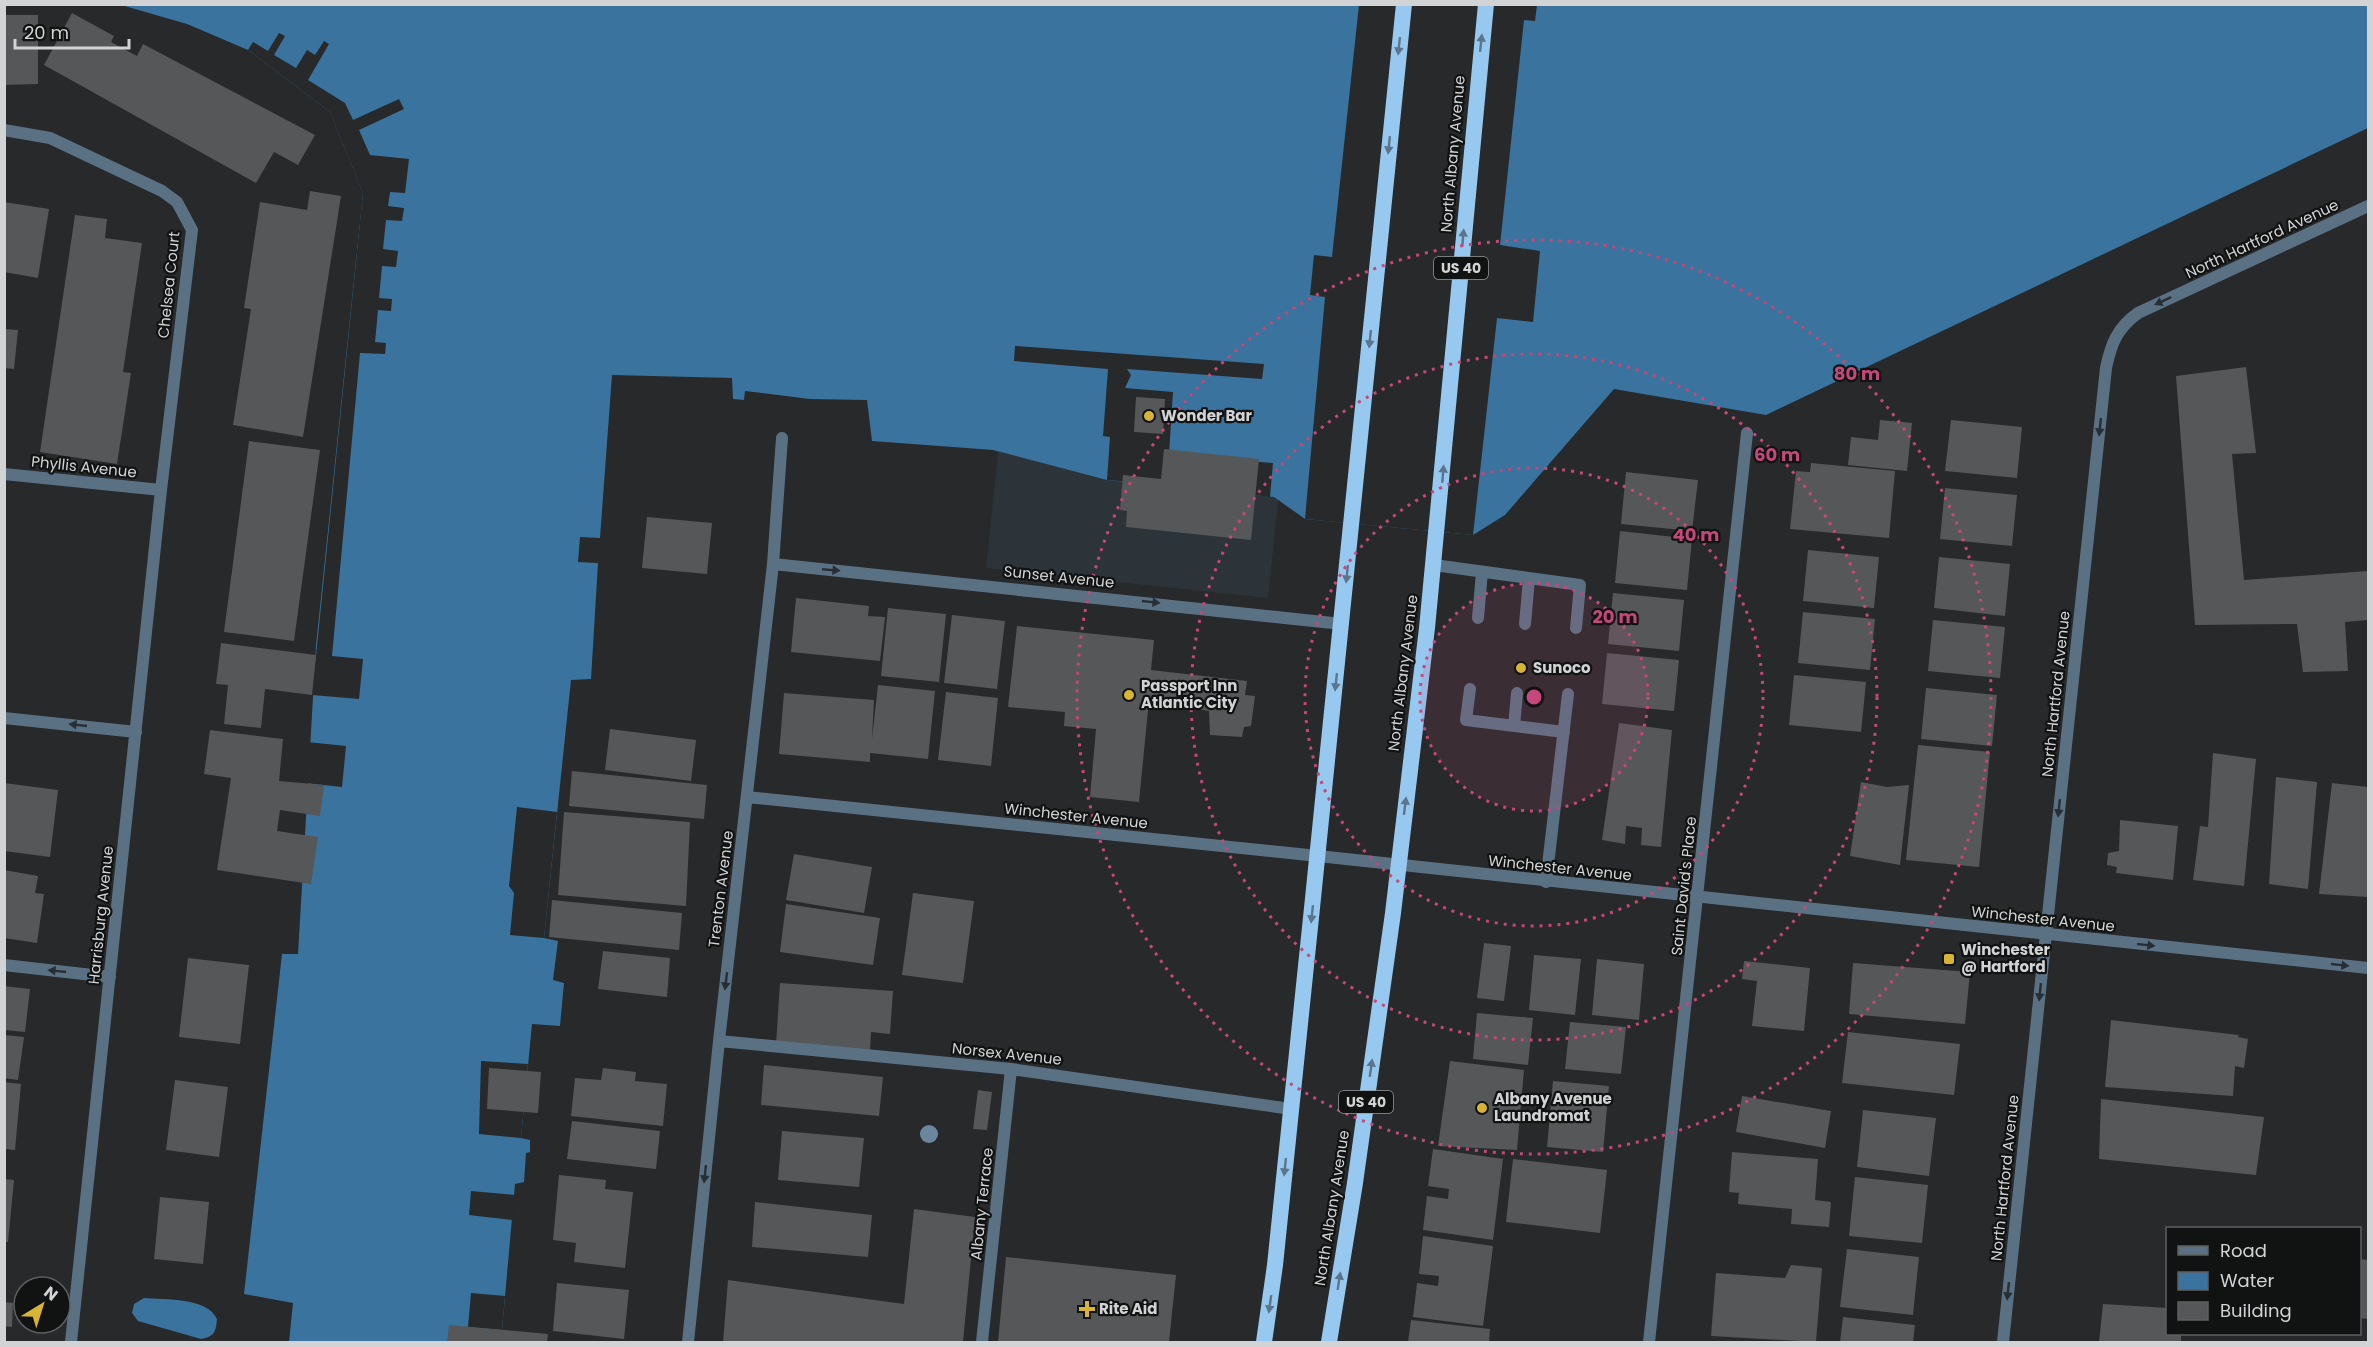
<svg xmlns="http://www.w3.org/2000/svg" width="2373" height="1347" viewBox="0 0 2373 1347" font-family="Poppins,sans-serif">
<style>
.built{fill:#2c3339}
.water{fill:#39739e}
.pier{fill:#27292b}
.building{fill:#555759}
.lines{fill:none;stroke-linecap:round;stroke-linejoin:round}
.service{stroke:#5a7184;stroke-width:12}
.minor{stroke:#5a7184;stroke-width:12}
.tertiary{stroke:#5a7184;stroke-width:12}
.trunk{stroke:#97c8ef;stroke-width:16}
.tree{fill:#6c879d}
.oneway{fill:#5b768c}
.oneway2{fill:#272e34}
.ring{fill:none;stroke:#c64779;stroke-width:3;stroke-dasharray:3 6}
.poi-dot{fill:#d7b434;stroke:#111212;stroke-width:2}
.labels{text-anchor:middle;stroke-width:4.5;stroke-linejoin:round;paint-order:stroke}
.shield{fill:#111212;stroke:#97999a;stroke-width:1.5}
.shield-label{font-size:14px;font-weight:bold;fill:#d1d3d4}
.street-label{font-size:15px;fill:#d1d3d4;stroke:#111212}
.poi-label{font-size:15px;font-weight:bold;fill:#d1d3d4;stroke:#111212;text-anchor:start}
.centre{fill:#c64779;stroke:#111212;stroke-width:3}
.ring-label{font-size:18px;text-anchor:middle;font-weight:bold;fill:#c64779;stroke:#111212;stroke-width:4.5;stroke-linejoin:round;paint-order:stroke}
</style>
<rect width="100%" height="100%" fill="#27292b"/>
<path class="built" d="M 1001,426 L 1283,456 L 1268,598 L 986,568 Z"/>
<path class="water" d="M 121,5 L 2368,5 L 2368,128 L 1766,415 L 1614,389 L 1505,515 L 1473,535 L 1305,519 L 1274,497 L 1107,480 L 993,450 L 872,441 L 867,400 L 810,399 L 745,391 L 744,400 L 733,399 L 732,378 L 612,375 L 600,538 L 580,537 L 578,562 L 598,563 L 591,679 L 571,680 L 544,938 L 558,941 L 553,980 L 564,983 L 560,1026 L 532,1024 L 521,1138 L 530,1140 L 530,1152 L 526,1153 L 524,1182 L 515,1184 L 501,1342 L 289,1342 L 293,1303 L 244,1294 L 282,954 L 298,954 L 316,646 L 363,193 L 330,112 L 248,50 L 187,24 Z
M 144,1298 C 165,1300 207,1297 217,1319 C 216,1332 214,1337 201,1339 L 138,1321 L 132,1313 L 134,1304 Z"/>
<path class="pier" d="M 1359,5 L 1537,5 L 1535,21 L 1524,20 L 1500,245 L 1540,251 L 1533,322 L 1497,318 L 1473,535 L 1305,519 L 1325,297 L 1310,295 L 1314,255 L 1332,257 Z
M 279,33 L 285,36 L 274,55 L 296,68 L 307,50 L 315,55 L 324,41 L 329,44 L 308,80 L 345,103 L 353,120 L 399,99 L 404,109 L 359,130 L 370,155 L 409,159 L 405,193 L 390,192 L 388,206 L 404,208 L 402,221 L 386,220 L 383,249 L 398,251 L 396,267 L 382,266 L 379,298 L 392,299 L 391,311 L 378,310 L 375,342 L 386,343 L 385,354 L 360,353 L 332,656 L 363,659 L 359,699 L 312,695 L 363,193 L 330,112 L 248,50 L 253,42 L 268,51 Z
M 1015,346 L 1264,364 L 1262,379 L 1127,369 L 1131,375 L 1125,388 L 1173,392 L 1169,454 L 1273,463 L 1270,497 L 1175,485 L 1107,480 L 1110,437 L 1103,436 L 1108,369 L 1014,361 Z
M 307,742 L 346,746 L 342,787 L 305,783 Z
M 517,807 L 557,812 L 544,938 L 510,935 L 514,893 L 509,886 Z
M 481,1061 L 528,1064 L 521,1138 L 479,1134 Z
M 471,1191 L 515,1195 L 513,1220 L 469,1215 Z
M 471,1293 L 505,1296 L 502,1330 L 468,1327 Z"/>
<path class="building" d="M 72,13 L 114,36 L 111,42 L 137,56 L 143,44 L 315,135 L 298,165 L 274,152 L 256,183 L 44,65 Z
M 4,15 L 38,15 L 38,84 L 4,85 Z
M 310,191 L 341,196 L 303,437 L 233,425 L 251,309 L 244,308 L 260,202 L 307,210 Z
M 4,202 L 49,209 L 38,278 L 4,272 Z
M 75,215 L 107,219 L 105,238 L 142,243 L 123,372 L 131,373 L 117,464 L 40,452 Z
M 4,329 L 18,330 L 14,369 L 4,368 Z
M 2246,367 L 2256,453 L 2232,454 L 2244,580 L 2368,571 L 2368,620 L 2345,622 L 2348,671 L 2303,672 L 2297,624 L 2195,625 L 2176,376 Z
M 1136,397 L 1165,399 L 1163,434 L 1134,432 Z
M 1880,420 L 1912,423 L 1907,471 L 1848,465 L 1851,437 L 1878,440 Z
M 1951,420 L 2022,427 L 2017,478 L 1945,471 Z
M 249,441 L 320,450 L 294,641 L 224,632 Z
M 1164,449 L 1259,459 L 1251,540 L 1126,527 L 1127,511 L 1120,510 L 1123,475 L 1161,479 Z
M 1811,463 L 1895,471 L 1889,538 L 1790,529 L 1796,471 L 1810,472 Z
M 1626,472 L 1698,480 L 1692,531 L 1621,524 Z
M 1945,488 L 2017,495 L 2012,546 L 1940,539 Z
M 647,517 L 712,523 L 707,574 L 642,568 Z
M 1620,531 L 1692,539 L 1687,590 L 1615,583 Z
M 1808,550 L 1879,557 L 1874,608 L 1803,601 Z
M 1939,557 L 2010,564 L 2005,616 L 1934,608 Z
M 1613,593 L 1684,600 L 1679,651 L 1608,644 Z
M 796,598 L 869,606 L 868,616 L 885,617 L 880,661 L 791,652 Z
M 888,608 L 946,614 L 939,682 L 881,676 Z
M 1803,612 L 1875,619 L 1870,670 L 1798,663 Z
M 952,615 L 1005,621 L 997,689 L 944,683 Z
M 1933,620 L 2005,627 L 2000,678 L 1928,671 Z
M 1017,626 L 1154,640 L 1151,670 L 1247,681 L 1245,695 L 1255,696 L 1251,726 L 1244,727 L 1242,737 L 1210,735 L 1209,711 L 1149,700 L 1139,802 L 1090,797 L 1096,729 L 1064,726 L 1065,712 L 1008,707 Z
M 221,643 L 316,655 L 312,695 L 265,689 L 261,728 L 224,724 L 228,685 L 216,684 Z
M 1607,653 L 1679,660 L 1674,711 L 1602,704 Z
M 1794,675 L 1866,682 L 1861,732 L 1789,725 Z
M 878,685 L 935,691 L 928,759 L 870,753 L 870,762 L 779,754 L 784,693 L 874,700 L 872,739 Z
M 1926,688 L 1997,695 L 1992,746 L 1921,739 Z
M 946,692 L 998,698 L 991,766 L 938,760 Z
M 1619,723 L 1672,730 L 1661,847 L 1641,845 L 1642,828 L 1626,826 L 1625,844 L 1602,840 Z
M 610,729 L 696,740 L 691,781 L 605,770 Z
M 210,730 L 283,739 L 279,781 L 324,785 L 320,816 L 280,810 L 277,831 L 318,837 L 311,884 L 217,870 L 231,778 L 204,774 Z
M 1918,745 L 1990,752 L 1979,867 L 1906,860 Z
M 2213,753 L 2256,759 L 2244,886 L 2193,880 L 2200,826 L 2208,827 Z
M 572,771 L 707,785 L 704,819 L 569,806 Z
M 2276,777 L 2317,782 L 2308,889 L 2269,884 Z
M 1861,782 L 1887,787 L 1909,785 L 1900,865 L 1850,856 Z
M 4,783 L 58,790 L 50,857 L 4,851 Z
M 2332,783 L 2368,787 L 2368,897 L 2319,894 Z
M 564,812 L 690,822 L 686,906 L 558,895 Z
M 2120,820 L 2178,826 L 2173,880 L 2116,873 L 2117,867 L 2107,865 L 2108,853 L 2119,851 Z
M 794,854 L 872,867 L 864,913 L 786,900 Z
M 4,870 L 38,876 L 35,893 L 44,894 L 37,943 L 4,938 Z
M 913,893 L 974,901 L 963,983 L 902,975 Z
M 552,900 L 682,913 L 679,950 L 549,937 Z
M 786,904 L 880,918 L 873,965 L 780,952 Z
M 1484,943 L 1511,946 L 1504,1001 L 1477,998 Z
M 603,951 L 670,958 L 667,997 L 598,989 Z
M 1534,955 L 1581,959 L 1575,1015 L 1529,1010 Z
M 188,958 L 249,965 L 240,1044 L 179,1037 Z
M 1597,959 L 1644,964 L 1639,1020 L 1592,1015 Z
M 1744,961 L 1810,968 L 1804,1031 L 1752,1026 L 1757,981 L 1742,979 Z
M 1853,963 L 1970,972 L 1965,1024 L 1849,1014 Z
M 780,983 L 893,991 L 890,1034 L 871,1032 L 870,1052 L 776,1045 Z
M 4,986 L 30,989 L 25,1032 L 4,1030 Z
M 1477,1013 L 1533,1018 L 1528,1065 L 1473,1059 Z
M 2111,1020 L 2239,1035 L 2238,1037 L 2248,1039 L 2244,1068 L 2235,1066 L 2233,1096 L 2105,1087 Z
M 1570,1022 L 1626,1027 L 1621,1074 L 1565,1069 Z
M 1848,1032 L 1960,1044 L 1954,1095 L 1842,1083 Z
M 4,1035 L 24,1037 L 18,1080 L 4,1078 Z
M 1450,1061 L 1524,1070 L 1517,1150 L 1438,1146 Z
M 764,1065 L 883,1077 L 879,1116 L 761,1105 Z
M 489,1068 L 541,1072 L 538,1113 L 487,1109 Z
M 603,1068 L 636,1072 L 635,1081 L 667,1084 L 663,1126 L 571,1116 L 575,1078 L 601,1080 Z
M 175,1080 L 228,1087 L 219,1157 L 166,1150 Z
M 1553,1081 L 1609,1086 L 1603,1152 L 1547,1147 Z
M 4,1082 L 21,1084 L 15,1150 L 4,1149 Z
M 978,1090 L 992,1092 L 987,1130 L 973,1129 Z
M 1742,1096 L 1831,1111 L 1825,1148 L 1736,1132 Z
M 2101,1099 L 2264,1117 L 2256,1175 L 2099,1159 Z
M 1863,1110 L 1936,1118 L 1929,1176 L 1857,1167 Z
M 572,1121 L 660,1131 L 656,1169 L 567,1159 Z
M 782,1131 L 864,1138 L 859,1187 L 778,1180 Z
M 1433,1149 L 1503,1159 L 1493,1240 L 1423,1230 L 1427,1196 L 1448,1199 L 1449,1189 L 1428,1186 Z
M 1732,1152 L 1818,1159 L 1815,1200 L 1831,1202 L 1829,1227 L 1791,1224 L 1792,1209 L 1738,1204 L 1739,1193 L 1729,1192 Z
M 1513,1159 L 1607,1170 L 1600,1233 L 1506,1222 Z
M 559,1175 L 606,1180 L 605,1189 L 633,1192 L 625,1268 L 574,1262 L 576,1243 L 553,1240 Z
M 1855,1177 L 1928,1185 L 1922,1243 L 1849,1236 Z
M 4,1179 L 14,1180 L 8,1242 L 4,1242 Z
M 160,1197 L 209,1202 L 203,1264 L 154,1259 Z
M 755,1202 L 872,1215 L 868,1257 L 752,1247 Z
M 914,1209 L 975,1217 L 963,1342 L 723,1342 L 728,1280 L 904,1304 Z
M 1423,1236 L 1493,1246 L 1483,1326 L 1413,1317 L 1417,1283 L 1438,1286 L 1439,1276 L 1419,1274 Z
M 1847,1249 L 1919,1257 L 1913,1315 L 1840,1307 Z
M 1006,1257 L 1176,1275 L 1169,1342 L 998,1342 Z
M 2360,1259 L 2368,1260 L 2368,1319 L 2360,1318 Z
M 1791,1265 L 1822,1268 L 1816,1342 L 1711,1336 L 1716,1273 L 1785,1278 Z
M 557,1283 L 629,1290 L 624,1339 L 553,1331 Z
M 4,1302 L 13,1303 L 12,1327 L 4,1326 Z
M 2103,1304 L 2168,1308 L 2168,1334 L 2181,1334 L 2181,1342 L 2099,1342 Z
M 1843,1317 L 1915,1325 L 1913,1342 L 1840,1342 Z
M 1411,1320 L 1490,1329 L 1489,1342 L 1408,1342 Z
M 449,1325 L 548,1334 L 547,1342 L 447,1342 Z"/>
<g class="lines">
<path class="service" d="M 1434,565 L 1580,585 L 1576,628
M 1478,618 L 1482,572
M 1525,624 L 1529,579
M 1470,689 L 1466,720 L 1564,732
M 1514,726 L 1517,693
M 1546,882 L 1568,694"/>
<path class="minor" d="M 4,130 L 50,138 L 162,191 L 177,202 L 192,230 L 161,490 L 71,1342
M 4,474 L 161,490
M 773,564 L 1342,624
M 4,718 L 136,732
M 747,797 L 1318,856
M 4,965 L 110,977
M 719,1041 L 1011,1069 L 1291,1109
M 688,1342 L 719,1041 L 773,564 L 782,438
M 982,1342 L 1011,1069
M 1649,1342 L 1747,433
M 2003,1342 L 2046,934"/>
<path class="tertiary" d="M 1318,856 L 2368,968
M 2046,934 L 2106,368 C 2111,344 2117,328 2138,313 L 2368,206"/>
<path class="trunk" d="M 1264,1342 L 1275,1265 L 1312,908 L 1404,4
M 1329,1342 L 1355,1183 L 1393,913 L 1427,628 L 1486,4"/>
</g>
<circle class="tree" cx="929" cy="1134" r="9"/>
<defs><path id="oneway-solid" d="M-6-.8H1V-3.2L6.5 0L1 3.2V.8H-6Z" transform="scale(1.5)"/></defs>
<g class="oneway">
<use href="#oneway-solid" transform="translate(1481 43) rotate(-84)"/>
<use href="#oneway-solid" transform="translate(1399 46) rotate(96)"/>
<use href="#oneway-solid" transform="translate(1389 145) rotate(96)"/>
<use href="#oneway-solid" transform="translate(1463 238) rotate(-85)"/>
<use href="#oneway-solid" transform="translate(1370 339) rotate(96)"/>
<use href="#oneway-solid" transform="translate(1443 474) rotate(-85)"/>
<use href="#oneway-solid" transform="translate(1347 574) rotate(96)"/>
<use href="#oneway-solid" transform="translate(1336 682) rotate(96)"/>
<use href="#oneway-solid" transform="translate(1405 806) rotate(-83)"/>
<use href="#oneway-solid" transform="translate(1312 914) rotate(96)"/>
<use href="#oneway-solid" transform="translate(1371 1068) rotate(-82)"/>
<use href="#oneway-solid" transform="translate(1285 1167) rotate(96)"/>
<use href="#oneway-solid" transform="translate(1339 1281) rotate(-81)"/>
<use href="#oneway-solid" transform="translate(1270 1304) rotate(98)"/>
</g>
<g class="oneway2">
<use href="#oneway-solid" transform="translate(2163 301) rotate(155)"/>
<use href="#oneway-solid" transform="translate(2100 427) rotate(96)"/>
<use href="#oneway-solid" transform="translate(831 570) rotate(5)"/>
<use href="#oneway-solid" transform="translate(1151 602) rotate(6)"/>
<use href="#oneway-solid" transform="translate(78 725) rotate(-174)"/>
<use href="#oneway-solid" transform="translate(2059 808) rotate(96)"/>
<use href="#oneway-solid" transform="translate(2146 945) rotate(6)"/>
<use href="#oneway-solid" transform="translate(2340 965) rotate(6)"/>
<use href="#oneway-solid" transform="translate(57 971) rotate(-174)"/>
<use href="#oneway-solid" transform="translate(726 981) rotate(97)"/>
<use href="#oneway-solid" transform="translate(2040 992) rotate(96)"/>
<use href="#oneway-solid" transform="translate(705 1174) rotate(96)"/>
<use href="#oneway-solid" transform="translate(2008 1291) rotate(96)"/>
</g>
<circle cx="1534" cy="697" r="114" fill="#c64779" fill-opacity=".12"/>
<g class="ring">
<circle cx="1534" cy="697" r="114"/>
<circle cx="1534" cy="697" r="229"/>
<circle cx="1534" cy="697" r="343"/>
<circle cx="1534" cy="697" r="457"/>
</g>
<g class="poi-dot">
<circle cx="1149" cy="416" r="6"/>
<circle cx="1521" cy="668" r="6"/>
<circle cx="1129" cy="695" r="6"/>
<rect x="1943" y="953" width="12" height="12" rx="3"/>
<circle cx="1482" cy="1108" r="6"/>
<path d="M1084 1300h6v6h6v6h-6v6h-6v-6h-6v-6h6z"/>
</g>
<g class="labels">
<g class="shield">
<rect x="1434" y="257" width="54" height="22" rx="4.5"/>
<rect x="1339" y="1091" width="54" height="22" rx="4.5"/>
</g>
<g class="shield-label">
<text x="1461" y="273">US 40</text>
<text x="1366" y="1107">US 40</text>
</g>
<g class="street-label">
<text transform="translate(1453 154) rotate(-85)" y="5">North Albany Avenue</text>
<text transform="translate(2262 239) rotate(-25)" y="5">North Hartford Avenue</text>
<text transform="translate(169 285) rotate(-84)" y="5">Chelsea Court</text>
<text transform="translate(84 467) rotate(6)" y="5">Phyllis Avenue</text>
<text transform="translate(1059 577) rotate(6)" y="5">Sunset Avenue</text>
<text transform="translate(1403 673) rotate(-83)" y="5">North Albany Avenue</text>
<text transform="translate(2056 694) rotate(-84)" y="5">North Hartford Avenue</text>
<text transform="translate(1076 816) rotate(6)" y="5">Winchester Avenue</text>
<text transform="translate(1560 868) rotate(6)" y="5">Winchester Avenue</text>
<text transform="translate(1684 886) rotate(-84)" y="5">Saint David's Place</text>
<text transform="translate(721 889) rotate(-83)" y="5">Trenton Avenue</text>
<text transform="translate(101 915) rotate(-84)" y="5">Harrisburg Avenue</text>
<text transform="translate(2043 919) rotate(6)" y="5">Winchester Avenue</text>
<text transform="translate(1007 1054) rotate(6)" y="5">Norsex Avenue</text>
<text transform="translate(2005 1178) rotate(-84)" y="5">North Hartford Avenue</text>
<text transform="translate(982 1204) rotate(-84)" y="5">Albany Terrace</text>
<text transform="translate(1332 1208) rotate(-81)" y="5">North Albany Avenue</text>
</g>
<g class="poi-label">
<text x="1161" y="421">Wonder Bar</text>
<text x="1533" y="673">Sunoco</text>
<text x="1141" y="691">Passport Inn<tspan x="1141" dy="17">Atlantic City</tspan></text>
<text x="1961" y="955">Winchester<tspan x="1961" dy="17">@ Hartford</tspan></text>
<text x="1494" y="1104">Albany Avenue<tspan x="1494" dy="17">Laundromat</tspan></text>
<text x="1099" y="1314">Rite Aid</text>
</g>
</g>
<circle cx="1534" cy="697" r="9" class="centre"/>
<g class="ring-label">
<text x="1857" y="380">80 m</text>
<text x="1777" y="461">60 m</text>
<text x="1696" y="541">40 m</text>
<text x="1615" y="623">20 m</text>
</g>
<rect width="2373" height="1347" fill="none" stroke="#d1d3d4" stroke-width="12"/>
<rect x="2166" y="1227" width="195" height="108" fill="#111212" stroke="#5e5f60" stroke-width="1.5"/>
<rect x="2178" y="1246" width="30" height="9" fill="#5a7184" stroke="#5e5f60" stroke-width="1.5"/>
<text x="2220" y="1257" font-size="18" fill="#d1d3d4">Road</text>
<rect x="2178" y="1272" width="30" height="18" fill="#39739e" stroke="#5e5f60" stroke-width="1.5"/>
<text x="2220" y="1287" font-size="18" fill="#d1d3d4">Water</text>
<rect x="2178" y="1302" width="30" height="18" fill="#555759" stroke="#5e5f60" stroke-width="1.5"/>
<text x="2220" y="1317" font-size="18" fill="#d1d3d4">Building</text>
<g transform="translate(42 1305) rotate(38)"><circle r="28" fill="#111212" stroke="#5e5f60" stroke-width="1.5"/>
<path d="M0-4.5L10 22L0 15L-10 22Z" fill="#d7b434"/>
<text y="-9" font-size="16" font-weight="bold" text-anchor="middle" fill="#d1d3d4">N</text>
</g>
<path d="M15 39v9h114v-9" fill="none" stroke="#d1d3d4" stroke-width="3"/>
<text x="24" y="39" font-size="18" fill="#d1d3d4" stroke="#111212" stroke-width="4.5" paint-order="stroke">20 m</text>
</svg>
